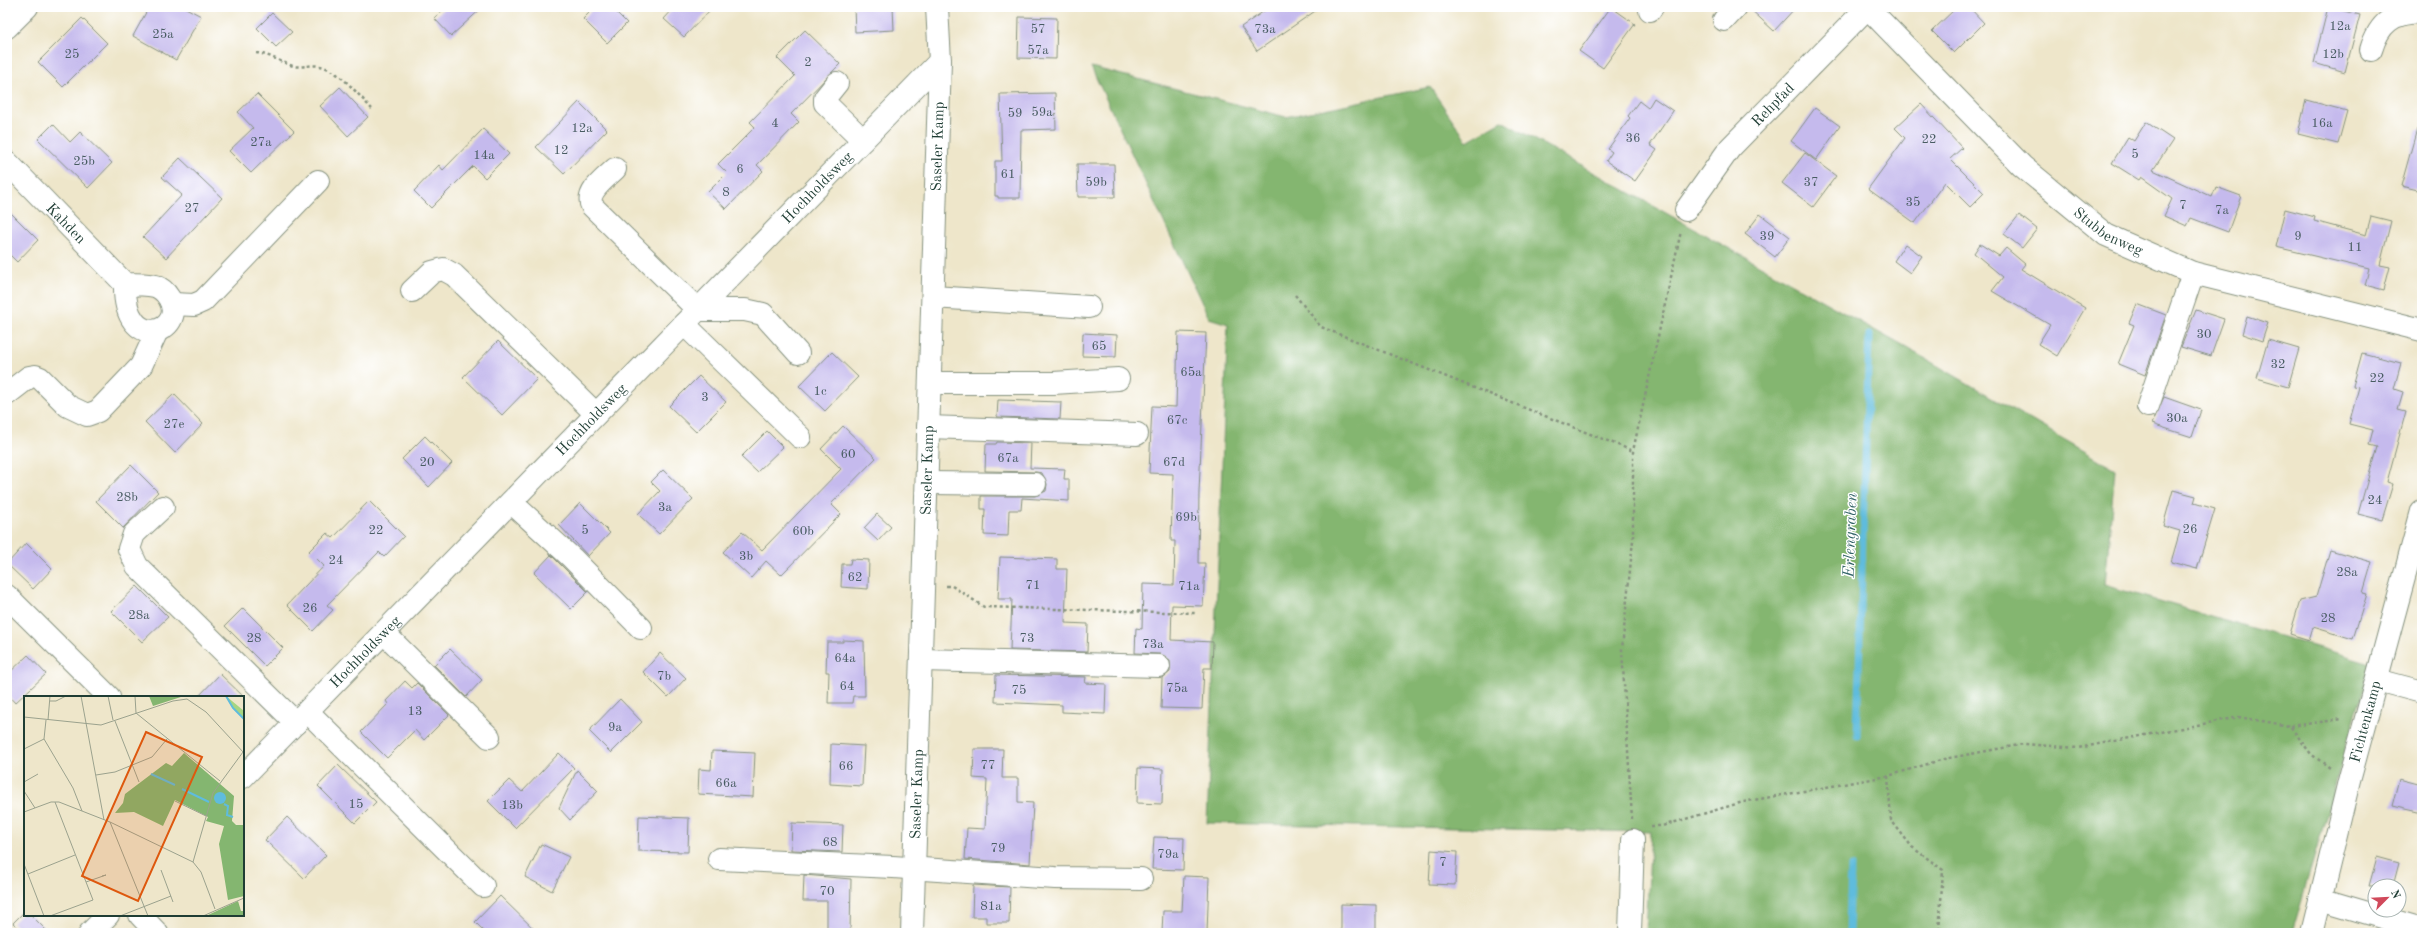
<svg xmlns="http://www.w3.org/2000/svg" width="2429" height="940" viewBox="0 0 2429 940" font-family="'Old Standard TT',serif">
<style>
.forest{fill:#84b670;stroke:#527a52}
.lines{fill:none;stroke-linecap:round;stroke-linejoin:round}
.stream{stroke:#5fbcdd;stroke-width:7}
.building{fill:#c5baed}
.minor-casing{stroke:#86927f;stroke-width:24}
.path{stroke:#86927f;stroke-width:2.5;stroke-dasharray:3 3;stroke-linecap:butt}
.minor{stroke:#fff;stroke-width:22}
.labels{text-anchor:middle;stroke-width:3;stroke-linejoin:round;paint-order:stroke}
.number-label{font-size:13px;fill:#485c62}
.street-label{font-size:15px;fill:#1f3d34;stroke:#fff}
.water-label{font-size:16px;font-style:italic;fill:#326367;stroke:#fff}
.inset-river{fill:none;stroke:#5fbcdd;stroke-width:2}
.inset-road{fill:none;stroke:#9ba28e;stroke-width:1}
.view{fill:#de580e;fill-opacity:0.15;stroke:#de580e;stroke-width:2}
.inset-edge{fill:none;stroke:#1f3d34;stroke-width:2}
</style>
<rect width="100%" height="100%" fill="#fff"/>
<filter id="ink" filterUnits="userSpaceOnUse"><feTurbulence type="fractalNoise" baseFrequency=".025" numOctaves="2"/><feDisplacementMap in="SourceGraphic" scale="8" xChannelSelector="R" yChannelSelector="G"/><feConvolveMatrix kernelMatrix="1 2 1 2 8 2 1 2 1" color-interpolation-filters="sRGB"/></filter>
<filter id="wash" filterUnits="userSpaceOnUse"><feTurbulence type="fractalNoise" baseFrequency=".012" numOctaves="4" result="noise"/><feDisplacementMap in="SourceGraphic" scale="16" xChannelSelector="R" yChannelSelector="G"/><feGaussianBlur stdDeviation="0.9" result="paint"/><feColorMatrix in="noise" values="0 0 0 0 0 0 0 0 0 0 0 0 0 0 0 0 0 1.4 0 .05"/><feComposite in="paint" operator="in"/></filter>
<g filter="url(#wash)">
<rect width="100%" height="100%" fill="#eee6ca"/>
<path class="forest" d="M 1091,67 L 1286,117 L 1430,87 L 1467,141 L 1502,121 L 1926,359 L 2115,469 L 2105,585 L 2371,663 L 2292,933 L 1646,933 L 1651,832 L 1207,823 L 1228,324 L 1209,318 Z"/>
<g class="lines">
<path class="stream" d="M 1857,736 L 1869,335
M 1849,933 L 1851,866"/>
</g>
<g id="blocks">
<path class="building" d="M 149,7 L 184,7 L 201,16 L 176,60 L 133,36 Z
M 446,7 L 483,7 L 451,36 L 434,18 Z
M 595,7 L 611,7 L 627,23 L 607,43 L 583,19 Z
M 675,7 L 713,7 L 684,37 L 664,19 Z
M 854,7 L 893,7 L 894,30 L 855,32 Z
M 1270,7 L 1321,7 L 1257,51 L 1241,27 Z
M 1611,7 L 1635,24 L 1603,68 L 1579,51 Z
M 1748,7 L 1796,7 L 1774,31 Z
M 1957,7 L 1969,7 L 1984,23 L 1954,53 L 1932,31 Z
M 2328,7 L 2360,15 L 2345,72 L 2314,63 Z
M 272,13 L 292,32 L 276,47 L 257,28 Z
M 1019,17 L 1057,18 L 1056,59 L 1018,58 Z
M 82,18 L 107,43 L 63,87 L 38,62 Z
M 805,30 L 840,64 L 791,114 L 799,122 L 757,165 L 763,171 L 726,209 L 708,192 L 727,173 L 718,164 L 755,127 L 750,122 L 795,76 L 777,58 Z
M 340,87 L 368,117 L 348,136 L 320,106 Z
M 1055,93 L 1056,129 L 1021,130 L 1020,198 L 998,198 L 998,196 L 995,196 L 995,161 L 1002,161 L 1000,94 Z
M 257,94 L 294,131 L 251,173 L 229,151 L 253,128 L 238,112 Z
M 1654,98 L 1673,111 L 1650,145 L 1657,150 L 1635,181 L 1606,161 L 1612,152 L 1608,149 L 1630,118 L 1628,116 L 1639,101 L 1648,108 Z
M 2306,100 L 2347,111 L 2338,144 L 2298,134 Z
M 579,102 L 607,130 L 564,174 L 536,147 Z
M 1921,104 L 1962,148 L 1950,159 L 1984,193 L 1970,207 L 1945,182 L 1915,223 L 1868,189 L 1905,138 L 1895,128 Z
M 1815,108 L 1840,126 L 1816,160 L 1791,141 Z
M 2146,122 L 2173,140 L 2153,170 L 2212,197 L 2216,187 L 2241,196 L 2228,232 L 2191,218 L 2187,226 L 2164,216 L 2172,199 L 2141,177 L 2139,180 L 2112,163 L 2128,137 L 2134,141 Z
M 53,124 L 70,142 L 80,132 L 112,163 L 88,188 L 38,139 Z
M 483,129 L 509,154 L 485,178 L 473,166 L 431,208 L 414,191 L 439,165 L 443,170 Z
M 2417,129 L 2422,130 L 2422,191 L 2401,186 Z
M 1805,153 L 1836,176 L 1813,207 L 1782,183 Z
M 180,158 L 222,198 L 166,258 L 143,237 L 182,195 L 162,177 Z
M 1077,164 L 1114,164 L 1115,197 L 1078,197 Z
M 7,209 L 38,240 L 17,262 L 7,252 Z
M 2285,209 L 2315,217 L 2314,221 L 2366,235 L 2371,216 L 2391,221 L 2380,265 L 2390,267 L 2384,290 L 2365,285 L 2369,269 L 2276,247 Z
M 1760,214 L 1790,237 L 1775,257 L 1745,234 Z
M 2019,215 L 2037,229 L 2022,248 L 2004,234 Z
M 1905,244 L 1922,256 L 1910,273 L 1894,261 Z
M 1980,244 L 1999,256 L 2006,248 L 2025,264 L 2021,269 L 2085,308 L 2057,356 L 2038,344 L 2050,325 L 1992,291 L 2003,277 L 1974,253 Z
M 2137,304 L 2166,315 L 2145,375 L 2118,364 L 2134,325 L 2129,323 Z
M 2196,310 L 2224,319 L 2211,356 L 2181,347 Z
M 2247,316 L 2268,323 L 2262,341 L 2242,334 Z
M 1178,332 L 1206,333 L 1199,492 L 1198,563 L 1205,563 L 1203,606 L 1172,605 L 1171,640 L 1213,642 L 1212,668 L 1204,668 L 1202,709 L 1161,708 L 1162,678 L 1170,672 L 1170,660 L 1160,654 L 1135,653 L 1136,628 L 1142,629 L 1143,584 L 1174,585 L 1175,541 L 1171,541 L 1173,474 L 1149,473 L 1152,406 L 1176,407 Z
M 1083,333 L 1117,335 L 1116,357 L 1082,356 Z
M 2268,340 L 2299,349 L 2288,387 L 2257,378 Z
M 498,341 L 537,379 L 502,415 L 463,377 Z
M 832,352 L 858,377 L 825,411 L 799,386 Z
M 2362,353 L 2401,363 L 2394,389 L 2403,392 L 2398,409 L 2406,411 L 2387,482 L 2393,484 L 2382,520 L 2358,514 L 2377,447 L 2369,445 L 2373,430 L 2349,424 L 2359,387 L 2353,386 Z
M 699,376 L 726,402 L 696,432 L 669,406 Z
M 174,394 L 203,424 L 175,453 L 145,422 Z
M 2164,397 L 2201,410 L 2192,437 L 2152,424 Z
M 998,400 L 1061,402 L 1060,419 L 997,417 Z
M 843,426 L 876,458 L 831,504 L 841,514 L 781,575 L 766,561 L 751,578 L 723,552 L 742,532 L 762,550 L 841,469 L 821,449 Z
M 767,431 L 783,447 L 757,472 L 741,457 Z
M 425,436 L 452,463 L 429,487 L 402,459 Z
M 997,442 L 1031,443 L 1030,468 L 1065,469 L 1064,479 L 1069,479 L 1069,501 L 1022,498 L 1021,510 L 1009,510 L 1008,536 L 984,535 L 985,509 L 981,509 L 981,496 L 1035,496 L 1046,491 L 1047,484 L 1042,473 L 1036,472 L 985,471 L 986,444 L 996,444 Z
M 131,465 L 158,492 L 123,528 L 96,501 Z
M 663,470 L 693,499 L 659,534 L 638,514 L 660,491 L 651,482 Z
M 2173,490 L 2196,496 L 2194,503 L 2215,509 L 2197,569 L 2171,562 L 2180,531 L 2163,526 Z
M 369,501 L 404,536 L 384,557 L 379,552 L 327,605 L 333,610 L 313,631 L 287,605 L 324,566 L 309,551 L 327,533 L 333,538 Z
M 580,503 L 610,533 L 588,556 L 559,525 Z
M 877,514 L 891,527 L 878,541 L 864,528 Z
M 26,543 L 52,569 L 33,589 L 7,564 Z
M 2330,550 L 2372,562 L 2363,593 L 2367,594 L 2353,639 L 2313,627 L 2309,640 L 2290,634 L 2300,601 L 2316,597 Z
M 551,555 L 588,592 L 571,609 L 534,573 Z
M 1000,557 L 1057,559 L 1057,569 L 1067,569 L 1065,623 L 1088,624 L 1087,652 L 1010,650 L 1012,599 L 998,599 Z
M 851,559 L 869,560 L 868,589 L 841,587 L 842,564 L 850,564 Z
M 137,586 L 168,617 L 142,642 L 111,611 Z
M 243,608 L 283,648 L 265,666 L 225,626 Z
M 843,640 L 864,641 L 865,696 L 853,696 L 852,703 L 828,703 L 829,672 L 826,672 L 827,642 L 843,642 Z
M 450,649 L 482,680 L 466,697 L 434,665 Z
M 660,653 L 686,678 L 668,697 L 643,672 Z
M 28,655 L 46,674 L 15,703 L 7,694 L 7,675 Z
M 220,674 L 244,697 L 198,697 Z
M 996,675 L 1086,677 L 1085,683 L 1106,684 L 1105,714 L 1062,712 L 1062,705 L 995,702 Z
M 405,681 L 412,688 L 417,683 L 449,715 L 424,740 L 415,730 L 387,758 L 361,732 L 388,704 L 386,701 Z
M 620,699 L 642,722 L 611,753 L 589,731 Z
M 831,744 L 864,746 L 862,786 L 830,784 Z
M 974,749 L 1003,749 L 1002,778 L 1018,778 L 1018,802 L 1033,803 L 1030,864 L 965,859 L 967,828 L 985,829 L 987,779 L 973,778 Z
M 712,751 L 755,753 L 753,797 L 698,794 L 699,769 L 711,770 Z
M 559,753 L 574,768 L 515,828 L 488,801 L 509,780 L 522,792 Z
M 338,765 L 376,802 L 355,823 L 318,786 Z
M 1138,768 L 1163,769 L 1162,804 L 1137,803 Z
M 577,770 L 598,791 L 570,820 L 559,808 Z
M 2399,779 L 2422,785 L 2422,813 L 2392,806 Z
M 639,816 L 689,818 L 688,852 L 638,851 Z
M 287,817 L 326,855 L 304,878 L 265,840 Z
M 792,823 L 843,825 L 842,852 L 791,850 Z
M 1154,837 L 1184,838 L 1183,870 L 1152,869 Z
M 541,844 L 569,857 L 552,891 L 525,877 Z
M 1431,850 L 1457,852 L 1455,885 L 1429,884 Z
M 2377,857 L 2399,863 L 2393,886 L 2369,886 Z
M 804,875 L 851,879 L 850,933 L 827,933 L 827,901 L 803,901 Z
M 1184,876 L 1209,877 L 1207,933 L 1162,933 L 1163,911 L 1182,911 Z
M 973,885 L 1010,887 L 1009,923 L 986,923 L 986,917 L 972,917 Z
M 500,896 L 538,933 L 486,933 L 475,922 Z
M 1341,904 L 1376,905 L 1376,933 L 1341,933 Z
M 25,911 L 25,915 L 31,915 L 49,933 L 23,933 L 13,923 Z"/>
</g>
</g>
<g filter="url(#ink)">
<use href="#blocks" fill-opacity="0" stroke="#86927f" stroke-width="1"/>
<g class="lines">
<defs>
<g id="minor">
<path id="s1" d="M 1867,7 L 2022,166 L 2106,235 L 2193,273 L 2422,330"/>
<path d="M 1650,10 L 1652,7"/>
<path d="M 1724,20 L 1736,7"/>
<path d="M 7,27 L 27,7"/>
<path d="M 2371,50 C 2379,23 2393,12 2422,12"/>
<path d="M 837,83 L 825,98 L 825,103 L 863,140"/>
<path id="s2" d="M 7,162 L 125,284 C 135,284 146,284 155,286 C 161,288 166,293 169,298 C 189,332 123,356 125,284"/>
<path d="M 615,169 C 606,178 585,192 592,206 L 698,310 L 745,310 L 763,314 L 798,353"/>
<path id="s3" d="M 1686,210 L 1730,148 L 1868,7"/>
<path d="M 412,291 L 432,272 L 443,269 L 454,275 L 596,414"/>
<path d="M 933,297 L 1089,307"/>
<path d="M 173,304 L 194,305 L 203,301 L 318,181"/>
<path d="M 684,324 L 800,437"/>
<path d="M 930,383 L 1053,383 L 1118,379"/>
<path d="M 7,394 L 29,377 L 35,376 L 40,378 L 68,406 L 87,415 L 98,411 L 141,366 L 157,331"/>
<path d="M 2148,406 L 2193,273"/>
<path d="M 928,427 L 1137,434"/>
<path d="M 927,483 L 1035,484"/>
<path d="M 511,502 L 572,558 L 641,628"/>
<path d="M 163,507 L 134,534 L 129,549 L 137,566 L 296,723"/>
<path d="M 7,596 L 109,697"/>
<path d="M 384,633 L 489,737"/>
<path d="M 921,660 L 1159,666"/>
<path d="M 2377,680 L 2422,692"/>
<path d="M 308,712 L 483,886"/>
<path id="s4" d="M 243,777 L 940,61"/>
<path d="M 719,859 L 893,867 L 1055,878 L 1141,879"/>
<path d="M 2320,899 L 2422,929"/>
<path d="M 140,915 L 157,933"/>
<path d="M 90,933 L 108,915"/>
<path id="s5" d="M 912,933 L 940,61 L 937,7"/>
<path d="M 1630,933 L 1633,840"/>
<path id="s6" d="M 2312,933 L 2349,781 L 2422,511"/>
</g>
</defs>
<use href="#minor" class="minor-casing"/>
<path class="path" d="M 256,53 C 269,54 280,62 293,66 C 302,68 311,64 320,66 C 341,71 358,95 372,109
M 1295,295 L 1321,327 L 1633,451
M 946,586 L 952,586 L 984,607 L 1196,613
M 2290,726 L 2343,719
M 1888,776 L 1891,820 L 1912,847 L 1943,870 L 1939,933
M 1632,819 L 1622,649 L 1633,540 L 1633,451 L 1681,231
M 1651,826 L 1662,826 L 1743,802 L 1888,776 L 1944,759 L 2024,744 L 2078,748 L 2239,717 L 2290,726 L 2311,754 L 2330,768"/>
<use href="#minor" class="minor"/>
</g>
</g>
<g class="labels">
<g class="number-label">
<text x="2340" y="30">12a</text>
<text x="1038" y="33">57</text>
<text x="1265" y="33">73a</text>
<text x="163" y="38">25a</text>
<text x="1038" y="54">57a</text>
<text x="72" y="58">25</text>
<text x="2333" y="58">12b</text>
<text x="808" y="66">2</text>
<text x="1042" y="116">59a</text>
<text x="1015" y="117">59</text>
<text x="775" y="127">4</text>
<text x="2322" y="127">16a</text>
<text x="582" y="132">12a</text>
<text x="1633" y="142">36</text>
<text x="1929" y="143">22</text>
<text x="261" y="146">27a</text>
<text x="561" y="154">12</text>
<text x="2135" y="158">5</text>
<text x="484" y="159">14a</text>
<text x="84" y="165">25b</text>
<text x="740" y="173">6</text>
<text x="1008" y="178">61</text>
<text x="1096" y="186">59b</text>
<text x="1811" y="186">37</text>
<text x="726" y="196">8</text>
<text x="1913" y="206">35</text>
<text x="2183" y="209">7</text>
<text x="192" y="212">27</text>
<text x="2222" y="214">7a</text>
<text x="1767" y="240">39</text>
<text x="2298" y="240">9</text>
<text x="2355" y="251">11</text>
<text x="2204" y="338">30</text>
<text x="1099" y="350">65</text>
<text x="2278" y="368">32</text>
<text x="1191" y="376">65a</text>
<text x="2377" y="382">22</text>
<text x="820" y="395">1c</text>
<text x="705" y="401">3</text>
<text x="2177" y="422">30a</text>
<text x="1177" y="424">67c</text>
<text x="174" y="428">27e</text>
<text x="848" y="458">60</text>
<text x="1008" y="462">67a</text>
<text x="427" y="466">20</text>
<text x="1174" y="466">67d</text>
<text x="127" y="501">28b</text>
<text x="2375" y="504">24</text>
<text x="665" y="511">3a</text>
<text x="1186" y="521">69b</text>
<text x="2190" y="533">26</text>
<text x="376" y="534">22</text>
<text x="585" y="534">5</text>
<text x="803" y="535">60b</text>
<text x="746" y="560">3b</text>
<text x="336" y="564">24</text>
<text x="2347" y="576">28a</text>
<text x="855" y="581">62</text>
<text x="1033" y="589">71</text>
<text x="1189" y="590">71a</text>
<text x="310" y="612">26</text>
<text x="139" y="619">28a</text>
<text x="2328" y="622">28</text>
<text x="254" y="642">28</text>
<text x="1027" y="642">73</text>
<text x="1153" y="648">73a</text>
<text x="845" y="662">64a</text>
<text x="664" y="680">7b</text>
<text x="847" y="690">64</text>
<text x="1177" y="692">75a</text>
<text x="1019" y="694">75</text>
<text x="415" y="715">13</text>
<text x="615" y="731">9a</text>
<text x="988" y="769">77</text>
<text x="846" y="770">66</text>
<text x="726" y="787">66a</text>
<text x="356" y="808">15</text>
<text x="512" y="809">13b</text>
<text x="830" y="846">68</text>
<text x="998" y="852">79</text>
<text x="1168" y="858">79a</text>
<text x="1443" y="866">7</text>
<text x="827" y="895">70</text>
<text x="991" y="910">81a</text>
</g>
<g class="street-label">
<text dy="5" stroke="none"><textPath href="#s3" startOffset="137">Rehpfad</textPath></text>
<text dy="5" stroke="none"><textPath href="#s5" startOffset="787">Saseler Kamp</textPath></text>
<text dy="5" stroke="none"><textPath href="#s4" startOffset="823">Hochholdsweg</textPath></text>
<text dy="5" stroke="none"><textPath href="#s2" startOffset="85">Kahden</textPath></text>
<text dy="5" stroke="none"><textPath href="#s1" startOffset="331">Stubbenweg</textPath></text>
<text dy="5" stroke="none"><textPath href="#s4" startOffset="499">Hochholdsweg</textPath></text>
<text dy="5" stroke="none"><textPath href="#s5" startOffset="463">Saseler Kamp</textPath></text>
<text dy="5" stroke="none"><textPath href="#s4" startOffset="175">Hochholdsweg</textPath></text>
<text dy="5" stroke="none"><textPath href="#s6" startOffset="218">Fichtenkamp</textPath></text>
<text dy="5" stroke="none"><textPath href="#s5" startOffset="139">Saseler Kamp</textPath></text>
</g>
<g class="water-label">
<text transform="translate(1849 535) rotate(-88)" y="6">Erlengraben</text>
</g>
</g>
<g transform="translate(24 696)">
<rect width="220" height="220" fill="#eee6ca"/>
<path d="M 202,0 L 220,15 L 220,23 L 209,12 Z" fill="#a6d582"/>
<path d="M 125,0 L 160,0 L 129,10 ZM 160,57 L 210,100 L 208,125 L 212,129 L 220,129 L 220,200 L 204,204 L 195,148 L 200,130 L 182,125 L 184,121 L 151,104 L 139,130 L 110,116 L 91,117 L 99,107 L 101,98 L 142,67 L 148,70 ZM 214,205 L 217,215 L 220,215 L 220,220 L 182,220 Z" fill="#84b670"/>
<path d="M190 102a6 6 0 1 1 12 0a6 6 0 1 1-12 0Z" fill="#5fbcdd"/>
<path class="inset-river" d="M 202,0 L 209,12 L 220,23M 127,78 L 151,89M 158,93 L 185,106M 200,108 L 204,110 L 203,119 L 209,121"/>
<path class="inset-road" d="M 57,0 L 80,124M 84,0 L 89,24M 111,0 L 112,17 L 196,85M 26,5 L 32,5 L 42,0M 0,21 L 77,29 L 149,5 L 163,3 L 182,16 L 220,57M 22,24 L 20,43 L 49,92 L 58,115M 24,24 L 26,0M 91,25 L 115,86M 0,53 L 20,43M 72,79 L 91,76 L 128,61 L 143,43M 0,86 L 14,78M 0,95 L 11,112M 151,105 L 182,120M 0,116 L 27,106 L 35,106 L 86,126 L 169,166 L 177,176 L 191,213M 86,126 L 124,220M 169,166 L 189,97 L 219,56M 0,168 L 20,220M 137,174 L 149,206M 4,178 L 51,159M 62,186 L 82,179 L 78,180M 26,220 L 69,204 L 31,106M 96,220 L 147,200M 179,220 L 220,202"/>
<path class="view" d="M 122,36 L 178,61 L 114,205 L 58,180 Z"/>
<rect width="220" height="220" class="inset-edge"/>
</g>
<rect width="2429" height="940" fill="none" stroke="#fff" stroke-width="24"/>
<g transform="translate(2387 898) rotate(66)"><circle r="19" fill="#ffffff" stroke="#a5b1ae"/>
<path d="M0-3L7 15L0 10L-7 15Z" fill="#d1495b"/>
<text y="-6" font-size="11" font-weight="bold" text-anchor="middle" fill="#1f3d34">N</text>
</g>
</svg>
